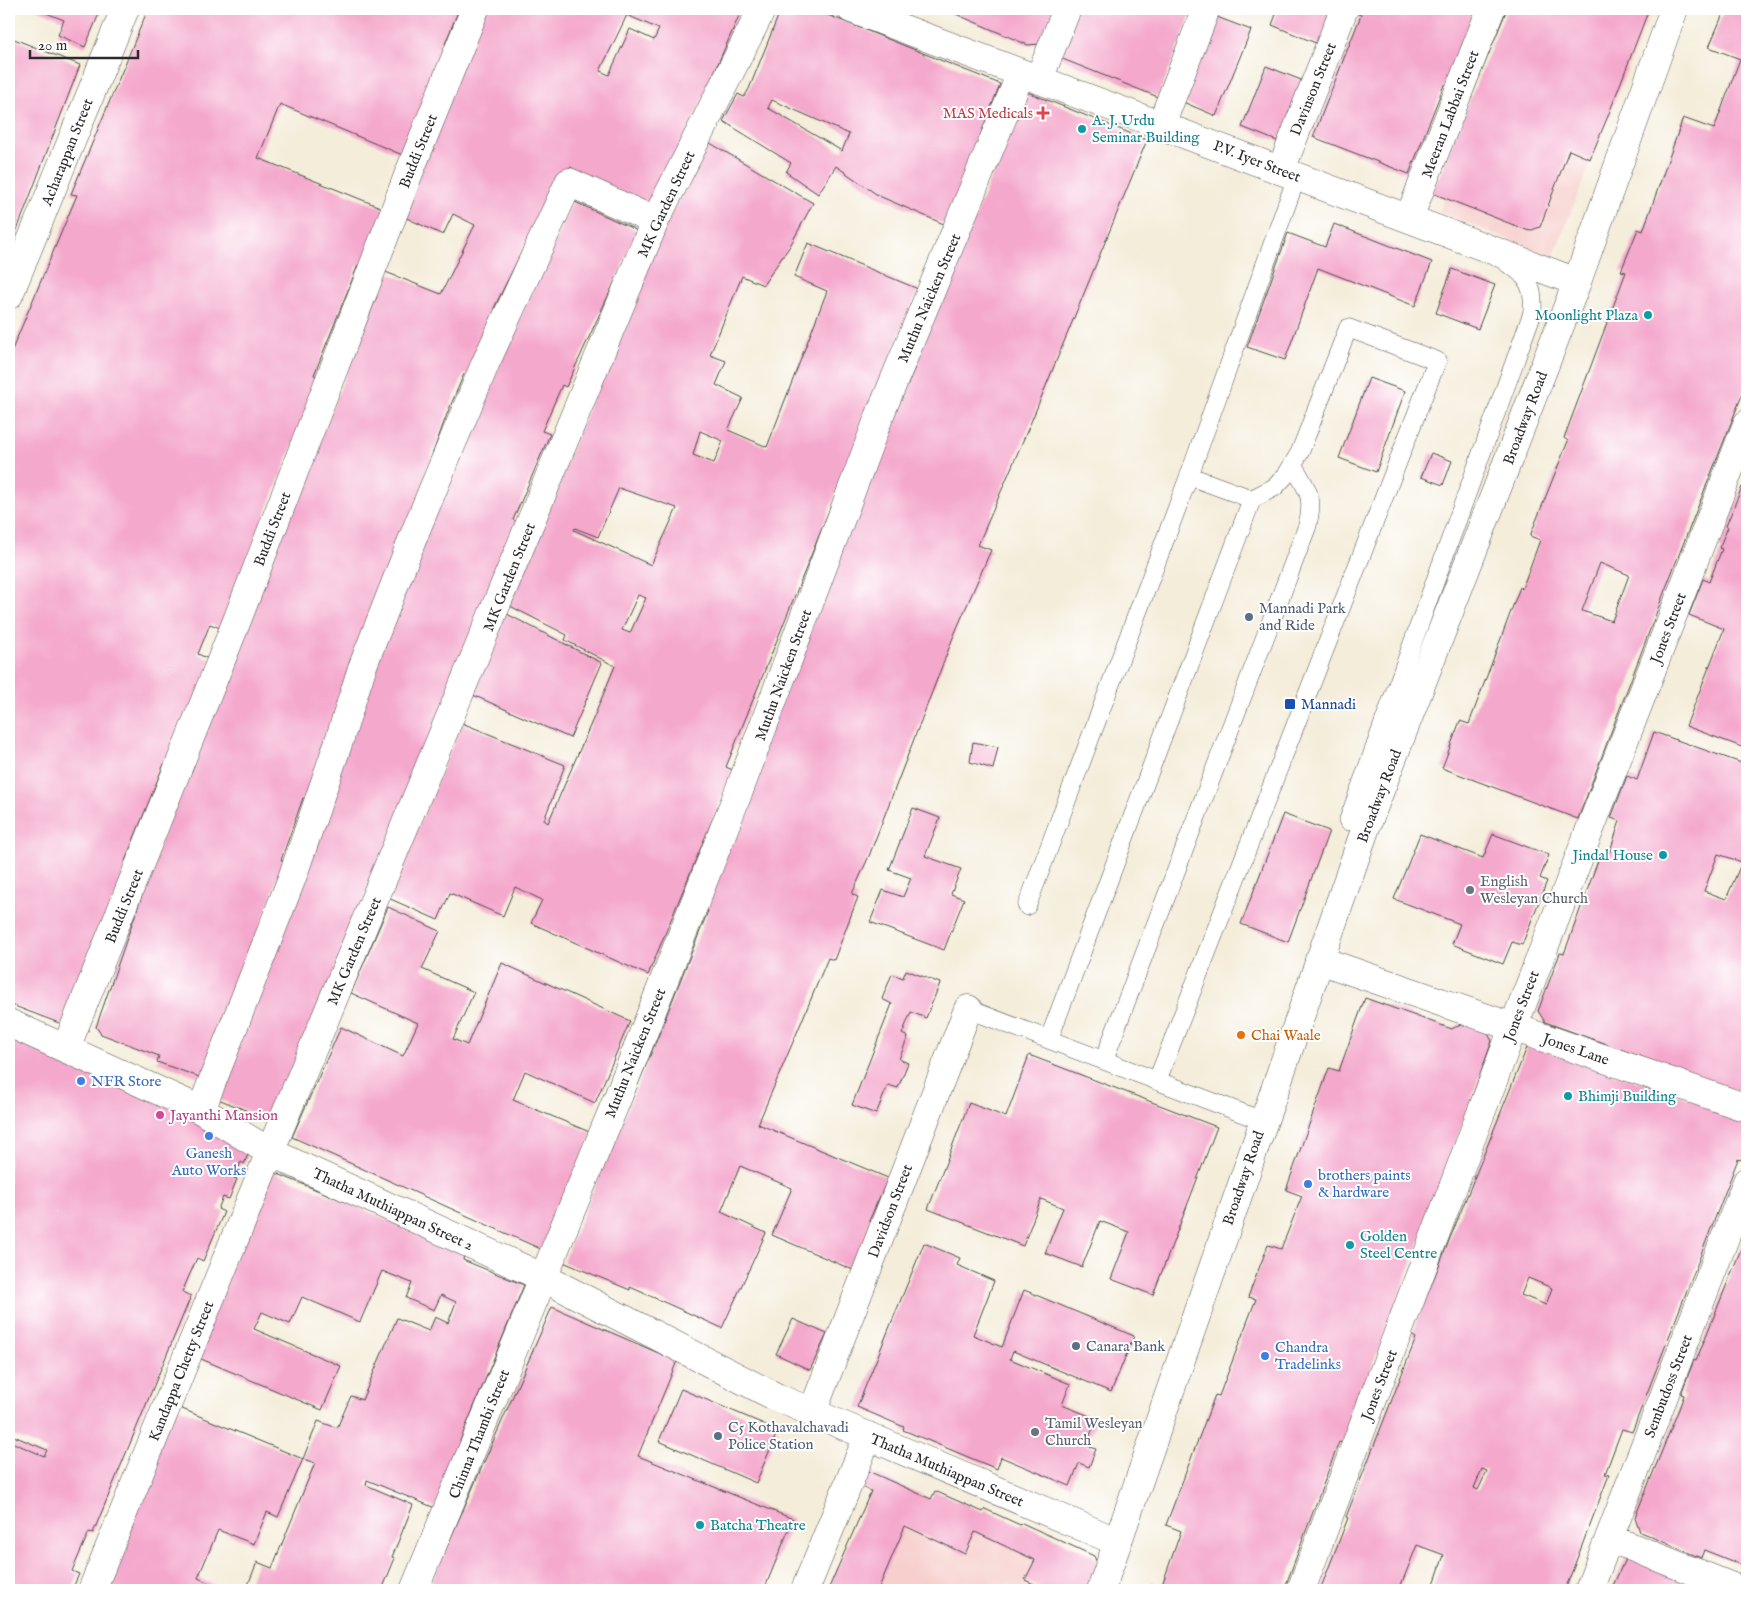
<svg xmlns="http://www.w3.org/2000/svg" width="1756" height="1599" viewBox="0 0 1756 1599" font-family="'IM FELL English',serif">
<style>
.built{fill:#f7d0ce}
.building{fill:#f4a8cc;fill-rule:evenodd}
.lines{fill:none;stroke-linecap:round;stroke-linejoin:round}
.lane-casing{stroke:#494845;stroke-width:19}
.street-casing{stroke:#494845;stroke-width:29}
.secondary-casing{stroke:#494845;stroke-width:29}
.lane{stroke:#fff;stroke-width:18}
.street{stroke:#fff;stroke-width:28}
.secondary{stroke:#fff;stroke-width:28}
.health-dot{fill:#e0444e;stroke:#fff;stroke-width:2}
.culture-dot{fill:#0f9aa8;stroke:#fff;stroke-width:2}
.service-dot{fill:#5c6f8a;stroke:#fff;stroke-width:2}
.transit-dot{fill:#1a4fb4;stroke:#fff;stroke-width:2}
.worship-dot{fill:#6b7280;stroke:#fff;stroke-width:2}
.food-dot{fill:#e8710a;stroke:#fff;stroke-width:2}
.shop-dot{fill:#3f7fe0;stroke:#fff;stroke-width:2}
.hotel-dot{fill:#d1479c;stroke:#fff;stroke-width:2}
.labels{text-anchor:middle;stroke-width:4;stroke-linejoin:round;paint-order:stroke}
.street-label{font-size:15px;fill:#2b2b2b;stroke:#fff}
.health-label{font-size:15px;fill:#be3a42;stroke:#fff;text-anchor:end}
.culture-label{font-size:15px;fill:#0d838f;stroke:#fff;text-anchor:start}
.service-label{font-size:15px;fill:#4e5e75;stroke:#fff;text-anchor:start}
.transit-label{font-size:15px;fill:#164399;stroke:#fff;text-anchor:start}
.worship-label{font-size:15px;fill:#5b616d;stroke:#fff;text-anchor:start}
.food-label{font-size:15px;fill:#c56008;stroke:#fff;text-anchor:start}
.shop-label{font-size:15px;fill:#366cbe;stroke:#fff;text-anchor:start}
.hotel-label{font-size:15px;fill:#b23c85;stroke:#fff;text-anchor:start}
</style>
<rect width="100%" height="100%" fill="#fff"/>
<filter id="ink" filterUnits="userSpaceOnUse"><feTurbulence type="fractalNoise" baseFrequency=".02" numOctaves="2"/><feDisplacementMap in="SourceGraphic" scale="10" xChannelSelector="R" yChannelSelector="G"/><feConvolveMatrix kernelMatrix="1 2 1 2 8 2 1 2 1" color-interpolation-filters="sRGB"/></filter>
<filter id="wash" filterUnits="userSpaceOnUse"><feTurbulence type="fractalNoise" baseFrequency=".0096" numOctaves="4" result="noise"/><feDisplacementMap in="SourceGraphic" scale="20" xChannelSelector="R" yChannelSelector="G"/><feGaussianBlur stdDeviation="1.12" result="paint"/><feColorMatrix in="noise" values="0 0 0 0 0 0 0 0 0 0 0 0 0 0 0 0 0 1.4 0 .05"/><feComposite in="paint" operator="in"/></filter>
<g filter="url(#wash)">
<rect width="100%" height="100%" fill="#f4edda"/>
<path class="built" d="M 1522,9 L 1652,9 L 1553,257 L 1439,212 Z
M 906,1490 L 1098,1578 L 1093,1590 L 865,1590 Z"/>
<g id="blocks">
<path class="building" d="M 36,9 L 101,9 L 85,47 L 58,35 L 64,20 Z
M 148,9 L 459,9 L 445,44 L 449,46 L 405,156 L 280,104 L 258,158 L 385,209 L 363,266 L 358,265 L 314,375 L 320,377 L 220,628 L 210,624 L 198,654 L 211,660 L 169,766 L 164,764 L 125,861 L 128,863 L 67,1026 L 9,1004 L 9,357 L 77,195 L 71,194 Z
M 483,9 L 742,9 L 695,116 L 652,207 L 570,167 L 556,197 L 550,194 L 494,308 L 499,310 L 471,376 L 464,374 L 447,414 L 431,458 L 436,460 L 314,803 L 303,798 L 281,860 L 284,861 L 205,1079 L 157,1062 L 159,1056 L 101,1034 L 96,1027 L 169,818 L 377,296 L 374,295 L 383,271 L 441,294 L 475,225 L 453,214 L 443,235 L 400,215 ZM 627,15 L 659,29 L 654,40 L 630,29 L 609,75 L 600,71 Z
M 781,9 L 813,9 L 1000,84 L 946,225 L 879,196 L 836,166 L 818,194 L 786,172 L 791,163 L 723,121 L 738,94 L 744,97 L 749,89 ZM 772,100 L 849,134 L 842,151 L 768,108 Z
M 944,9 L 1054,9 L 1039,44 L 1028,45 Z
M 1074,9 L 1193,9 L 1158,97 L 1055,56 Z
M 1278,9 L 1338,9 L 1323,46 L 1272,25 Z
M 1360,9 L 1478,9 L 1447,85 L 1444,85 L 1409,174 L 1313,137 L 1361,15 L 1358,14 Z
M 1507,9 L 1649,9 L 1608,116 L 1590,159 L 1569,150 L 1540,227 L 1529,231 L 1432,193 Z
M 1725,9 L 1747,9 L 1747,374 L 1744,384 L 1746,385 L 1665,590 L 1578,819 L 1442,768 L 1460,721 L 1469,724 L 1520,587 L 1522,589 L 1540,540 L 1530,536 L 1568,441 L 1564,438 L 1626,272 L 1621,271 L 1638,229 L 1643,231 L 1683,118 L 1714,129 L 1740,59 L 1709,47 ZM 1600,563 L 1629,575 L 1612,621 L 1582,611 Z
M 1217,17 L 1251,30 L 1216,116 L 1183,102 Z
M 9,37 L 80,65 L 9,251 Z
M 1266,66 L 1306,82 L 1282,143 L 1242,127 Z
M 1027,92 L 1147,140 L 1034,415 L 978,545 L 991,550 L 954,635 L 869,856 L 852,894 L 858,897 L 834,960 L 828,958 L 796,1035 L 758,1124 L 888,1178 L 869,1221 L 873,1222 L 853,1270 L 772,1235 L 792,1188 L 740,1166 L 721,1212 L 766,1233 L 722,1328 L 630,1287 L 630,1290 L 563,1262 L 657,1039 L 708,911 L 702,908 L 887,430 L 916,365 L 913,363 Z
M 710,143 L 813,203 L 790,246 L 763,285 L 742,276 L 710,355 L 726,361 L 716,385 L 743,398 L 728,430 L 767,447 L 827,291 L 794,277 L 808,243 L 918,289 L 726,767 L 733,770 L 648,975 L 531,923 L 542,900 L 515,887 L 503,916 L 450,893 L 438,920 L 388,898 L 462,723 L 565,765 L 544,820 L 548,823 L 596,712 L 615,666 L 565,640 L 567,635 L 508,605 L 656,242 ZM 700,431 L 723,441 L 714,463 L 693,455 ZM 619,488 L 677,508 L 651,565 L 574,530 L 575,528 L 598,537 ZM 638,595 L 646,598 L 630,633 L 622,630 Z
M 573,201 L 638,231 L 566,387 L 562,385 L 542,431 L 550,434 L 513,520 L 519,523 L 273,1121 L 213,1097 L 336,773 L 370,689 L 364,686 L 457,459 Z
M 1334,224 L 1432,262 L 1415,306 L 1318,268 L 1285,360 L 1247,347 L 1288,233 L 1325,247 Z
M 1452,269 L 1495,285 L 1478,329 L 1436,313 Z
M 1369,378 L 1405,391 L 1376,472 L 1339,458 Z
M 1431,453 L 1452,461 L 1443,485 L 1421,477 Z
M 1742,487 L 1747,489 L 1747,749 L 1686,726 L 1724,629 L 1689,615 L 1703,579 L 1709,582 L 1722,549 L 1719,548 L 1728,527 L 1726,526 Z
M 505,613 L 602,663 L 570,738 L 473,695 Z
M 1654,732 L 1747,765 L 1747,1095 L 1545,1022 L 1538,1011 L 1560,953 L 1564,954 L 1600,855 L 1608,857 L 1620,821 L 1611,818 L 1627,776 L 1637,780 ZM 1718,854 L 1742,862 L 1726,899 L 1704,891 Z
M 973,742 L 998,747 L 993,769 L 970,762 Z
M 913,808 L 940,818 L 925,856 L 961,869 L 951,894 L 964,899 L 944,950 L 870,922 L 883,890 L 903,897 L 911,878 L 889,870 Z
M 1283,814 L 1329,831 L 1288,942 L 1241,924 Z
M 1420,834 L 1483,858 L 1493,834 L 1549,855 L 1540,878 L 1547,881 L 1522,945 L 1512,942 L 1503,964 L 1452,944 L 1460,924 L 1394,899 Z
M 388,907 L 440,931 L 422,969 L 474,992 L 453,1039 L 467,1045 L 502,963 L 630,1021 L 595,1103 L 525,1071 L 513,1100 L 592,1133 L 543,1250 L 292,1137 L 341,1027 L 403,1056 L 418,1023 L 351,993 Z
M 906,970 L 940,983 L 926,1018 L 911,1012 L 902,1034 L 908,1037 L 899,1059 L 908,1063 L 898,1088 L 888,1085 L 876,1114 L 852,1105 L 892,1004 L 882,999 L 892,974 L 903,978 Z
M 1365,998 L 1452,1029 L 1462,1023 L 1487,1032 L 1492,1041 L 1434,1204 L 1343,1443 L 1339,1442 L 1284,1590 L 1149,1590 L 1151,1585 L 1161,1588 L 1181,1531 L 1166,1525 L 1215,1395 L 1219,1396 L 1256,1299 L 1248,1297 L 1268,1245 L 1281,1249 L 1302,1196 L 1286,1190 L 1329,1068 L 1339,1071 Z
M 9,1038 L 253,1143 L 244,1164 L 241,1162 L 234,1178 L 237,1179 L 229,1199 L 223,1197 L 218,1209 L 224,1212 L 203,1261 L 197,1258 L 182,1292 L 191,1296 L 93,1533 L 89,1532 L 72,1571 L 79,1574 L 72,1590 L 9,1590 L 9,1441 L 44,1456 L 47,1450 L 9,1434 Z
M 1528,1045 L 1747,1118 L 1747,1145 L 1741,1160 L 1738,1159 L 1632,1432 L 1622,1429 L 1605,1474 L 1609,1475 L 1565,1590 L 1432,1590 L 1444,1555 L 1417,1545 L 1399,1590 L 1320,1590 L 1348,1518 L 1346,1517 L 1416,1338 L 1411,1335 ZM 1528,1278 L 1552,1288 L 1546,1305 L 1521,1295 ZM 1482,1469 L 1487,1471 L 1478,1490 L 1474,1488 Z
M 1029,1055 L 1217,1127 L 1153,1295 L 1111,1279 L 1129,1232 L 1100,1221 L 1082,1267 L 1045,1253 L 1063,1208 L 1041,1199 L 1023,1246 L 928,1209 L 969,1103 L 1006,1117 Z
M 271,1171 L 401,1225 L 401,1227 L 464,1254 L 463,1260 L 524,1285 L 460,1441 L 462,1442 L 435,1508 L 367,1480 L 366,1485 L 413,1505 L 392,1557 L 395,1558 L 382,1590 L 246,1590 L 257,1562 L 272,1568 L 315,1463 L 303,1459 L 318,1421 L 337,1428 L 351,1396 L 362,1400 L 397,1318 L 429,1331 L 435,1317 L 448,1323 L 456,1302 L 441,1295 L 434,1310 L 406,1298 L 412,1283 L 382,1271 L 360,1322 L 302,1297 L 290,1324 L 262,1312 L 254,1329 L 341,1366 L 322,1410 L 194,1356 Z
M 1747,1234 L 1747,1567 L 1704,1550 L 1701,1558 L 1640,1532 L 1635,1517 L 1679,1409 L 1684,1395 L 1681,1394 L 1694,1360 L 1696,1361 Z
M 924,1243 L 960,1258 L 957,1265 L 994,1281 L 973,1335 L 1002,1347 L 1024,1290 L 1134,1336 L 1111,1392 L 1013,1351 L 1010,1359 L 1070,1384 L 1062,1405 L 1097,1419 L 1086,1445 L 1096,1449 L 1089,1467 L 1079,1463 L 1070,1486 L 1001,1457 L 997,1469 L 903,1430 L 904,1427 L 857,1407 Z
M 552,1307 L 677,1361 L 638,1456 L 793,1519 L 764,1590 L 428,1590 Z
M 793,1319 L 827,1334 L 810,1370 L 776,1354 Z
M 681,1389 L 778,1430 L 756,1483 L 659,1441 Z
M 175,1406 L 303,1459 L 278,1517 L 267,1512 L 254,1544 L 218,1530 L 198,1578 L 226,1590 L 100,1590 Z
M 868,1471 L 931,1499 L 935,1491 L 983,1512 L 985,1509 L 1020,1525 L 1022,1523 L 1094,1556 L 1098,1565 L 1086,1590 L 1047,1590 L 1025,1580 L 1035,1560 L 975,1532 L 965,1554 L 905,1526 L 878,1590 L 828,1590 L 871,1491 L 861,1487 Z
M 1626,1557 L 1705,1590 L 1611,1590 Z"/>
</g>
</g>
<g filter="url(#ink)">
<use href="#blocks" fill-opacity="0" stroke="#494845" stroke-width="1"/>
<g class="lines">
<defs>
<path id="lane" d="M 1189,476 L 1252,499
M 1348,821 L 1532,314 C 1535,291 1529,275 1508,264
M 1027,906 L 1189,476 L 1297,176
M 968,1009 L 1263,1121
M 1049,1039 L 1252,499 L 1275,487 L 1287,474 L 1300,452 L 1348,328 L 1437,361 L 1157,1081
M 1104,1060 L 1307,527 C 1315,496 1308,491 1293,465"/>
<path id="street" d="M 851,9 L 1577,282
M 1039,79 L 1067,9
M 1161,125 L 1206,9
M 1281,170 L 1344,9
M 1409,218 L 1491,9
M 9,295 L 125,9
M 1319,960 L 1747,1108
M 9,1023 L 201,1110 L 270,1152 L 544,1278 L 776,1397 L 1118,1542
M 66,1048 L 236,623 L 409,173 L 475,9
M 201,1110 L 292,878 L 338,744 L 362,668 L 418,525 L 486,362 L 569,182 L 655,221
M 812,1413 L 968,1009
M 1609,1538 L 1740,1590
M 92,1590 L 270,1152 L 655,221 L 762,9
M 414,1590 L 618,1097 L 742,783 L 879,417 L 1021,73
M 805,1590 L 868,1436
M 1301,1590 L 1513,1028 L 1747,424
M 1589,1590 L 1747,1181"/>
<path id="secondary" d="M 1101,1590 L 1366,827 L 1577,282 L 1674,9"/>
</defs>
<use href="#lane" class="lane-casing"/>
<use href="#street" class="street-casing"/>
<use href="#secondary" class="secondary-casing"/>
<use href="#lane" class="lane"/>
<use href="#street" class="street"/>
<use href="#secondary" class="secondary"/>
</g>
</g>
<path class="health-dot" d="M1040.5 105.5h5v5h5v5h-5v5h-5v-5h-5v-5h5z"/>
<g class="culture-dot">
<circle cx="1082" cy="129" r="5"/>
<circle cx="1648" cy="315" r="5"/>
<circle cx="1663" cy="855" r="5"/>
<circle cx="1568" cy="1096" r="5"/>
<circle cx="1350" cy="1245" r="5"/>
<circle cx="700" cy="1525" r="5"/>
</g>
<g class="service-dot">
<circle cx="1249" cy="617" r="5"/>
<circle cx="1076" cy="1346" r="5"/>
<circle cx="718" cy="1436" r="5"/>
</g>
<rect class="transit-dot" x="1284" y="698" width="12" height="12" rx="2.5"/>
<g class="worship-dot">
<circle cx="1470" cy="890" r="5"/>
<circle cx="1035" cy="1432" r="5"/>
</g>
<circle class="food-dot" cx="1241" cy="1035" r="5"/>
<g class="shop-dot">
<circle cx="81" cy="1081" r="5"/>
<circle cx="209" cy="1136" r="5"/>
<circle cx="1308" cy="1184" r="5"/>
<circle cx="1265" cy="1356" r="5"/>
</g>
<circle class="hotel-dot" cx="160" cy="1115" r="5"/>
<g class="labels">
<g class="street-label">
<text transform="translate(1313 89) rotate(-68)" y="5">Davinson Street</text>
<text transform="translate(1450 114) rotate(-69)" y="5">Meeran Labbai Street</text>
<text transform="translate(418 151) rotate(-68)" y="5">Buddi Street</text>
<text transform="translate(67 152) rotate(-68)" y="5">Acharappan Street</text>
<text transform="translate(1257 161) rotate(21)" y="5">P.V. Iyer Street</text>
<text transform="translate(666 204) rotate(-65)" y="5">MK Garden Street</text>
<text transform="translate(929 298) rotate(-67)" y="5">Muthu Naicken Street</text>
<text transform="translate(1525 418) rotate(-69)" y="5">Broadway Road</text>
<text transform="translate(272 529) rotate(-69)" y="5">Buddi Street</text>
<text transform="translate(509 577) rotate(-68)" y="5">MK Garden Street</text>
<text transform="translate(1668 628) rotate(-69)" y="5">Jones Street</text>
<text transform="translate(783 675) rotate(-70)" y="5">Muthu Naicken Street</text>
<text transform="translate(1379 796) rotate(-69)" y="5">Broadway Road</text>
<text transform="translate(124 906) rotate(-68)" y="5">Buddi Street</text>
<text transform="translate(354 951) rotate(-67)" y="5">MK Garden Street</text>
<text transform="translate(1521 1006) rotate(-69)" y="5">Jones Street</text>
<text transform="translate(1576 1049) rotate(19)" y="5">Jones Lane</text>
<text transform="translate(635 1053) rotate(-68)" y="5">Muthu Naicken Street</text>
<text transform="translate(1243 1178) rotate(-71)" y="5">Broadway Road</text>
<text transform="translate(393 1209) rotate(25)" y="5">Thatha Muthiappan Street 2</text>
<text transform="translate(890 1211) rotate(-69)" y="5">Davidson Street</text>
<text transform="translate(181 1371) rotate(-68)" y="5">Kandappa Chetty Street</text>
<text transform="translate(1379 1385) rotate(-69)" y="5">Jones Street</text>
<text transform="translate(1668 1386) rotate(-69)" y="5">Sembudoss Street</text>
<text transform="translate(479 1434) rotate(-68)" y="5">Chinna Thambi Street</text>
<text transform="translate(947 1470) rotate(23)" y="5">Thatha Muthiappan Street</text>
</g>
<g class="health-label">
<text x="1033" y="118">MAS Medicals</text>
</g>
<g class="culture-label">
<text x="1092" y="125">A. J. Urdu<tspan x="1092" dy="17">Seminar Building</tspan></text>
<text x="1638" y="320" text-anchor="end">Moonlight Plaza</text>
<text x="1653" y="860" text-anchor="end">Jindal House</text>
<text x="1578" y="1101">Bhimji Building</text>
<text x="1360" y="1241">Golden<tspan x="1360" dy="17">Steel Centre</tspan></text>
<text x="710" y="1530">Batcha Theatre</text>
</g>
<g class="service-label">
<text x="1259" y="613">Mannadi Park<tspan x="1259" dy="17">and Ride</tspan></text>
<text x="1086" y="1351">Canara Bank</text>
<text x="728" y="1432">C5 Kothavalchavadi<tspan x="728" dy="17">Police Station</tspan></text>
</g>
<g class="transit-label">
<text x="1301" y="709">Mannadi</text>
</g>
<g class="worship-label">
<text x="1480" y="886">English<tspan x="1480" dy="17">Wesleyan Church</tspan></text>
<text x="1045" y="1428">Tamil Wesleyan<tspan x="1045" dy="17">Church</tspan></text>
</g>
<g class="food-label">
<text x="1251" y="1040">Chai Waale</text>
</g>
<g class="shop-label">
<text x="91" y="1086">NFR Store</text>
<text x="209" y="1158" text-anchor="middle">Ganesh<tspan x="209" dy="17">Auto Works</tspan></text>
<text x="1318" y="1180">brothers paints<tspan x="1318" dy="17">&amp; hardware</tspan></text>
<text x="1275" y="1352">Chandra<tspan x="1275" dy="17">Tradelinks</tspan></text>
</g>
<g class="hotel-label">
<text x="170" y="1120">Jayanthi Mansion</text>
</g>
</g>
<rect width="1756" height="1599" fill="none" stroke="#fff" stroke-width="30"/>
<path d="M30 50v8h108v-8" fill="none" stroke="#2b2b2b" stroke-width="2.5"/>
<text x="38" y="50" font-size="15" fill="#2b2b2b" stroke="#ffffff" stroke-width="4" paint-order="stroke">20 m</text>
</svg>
